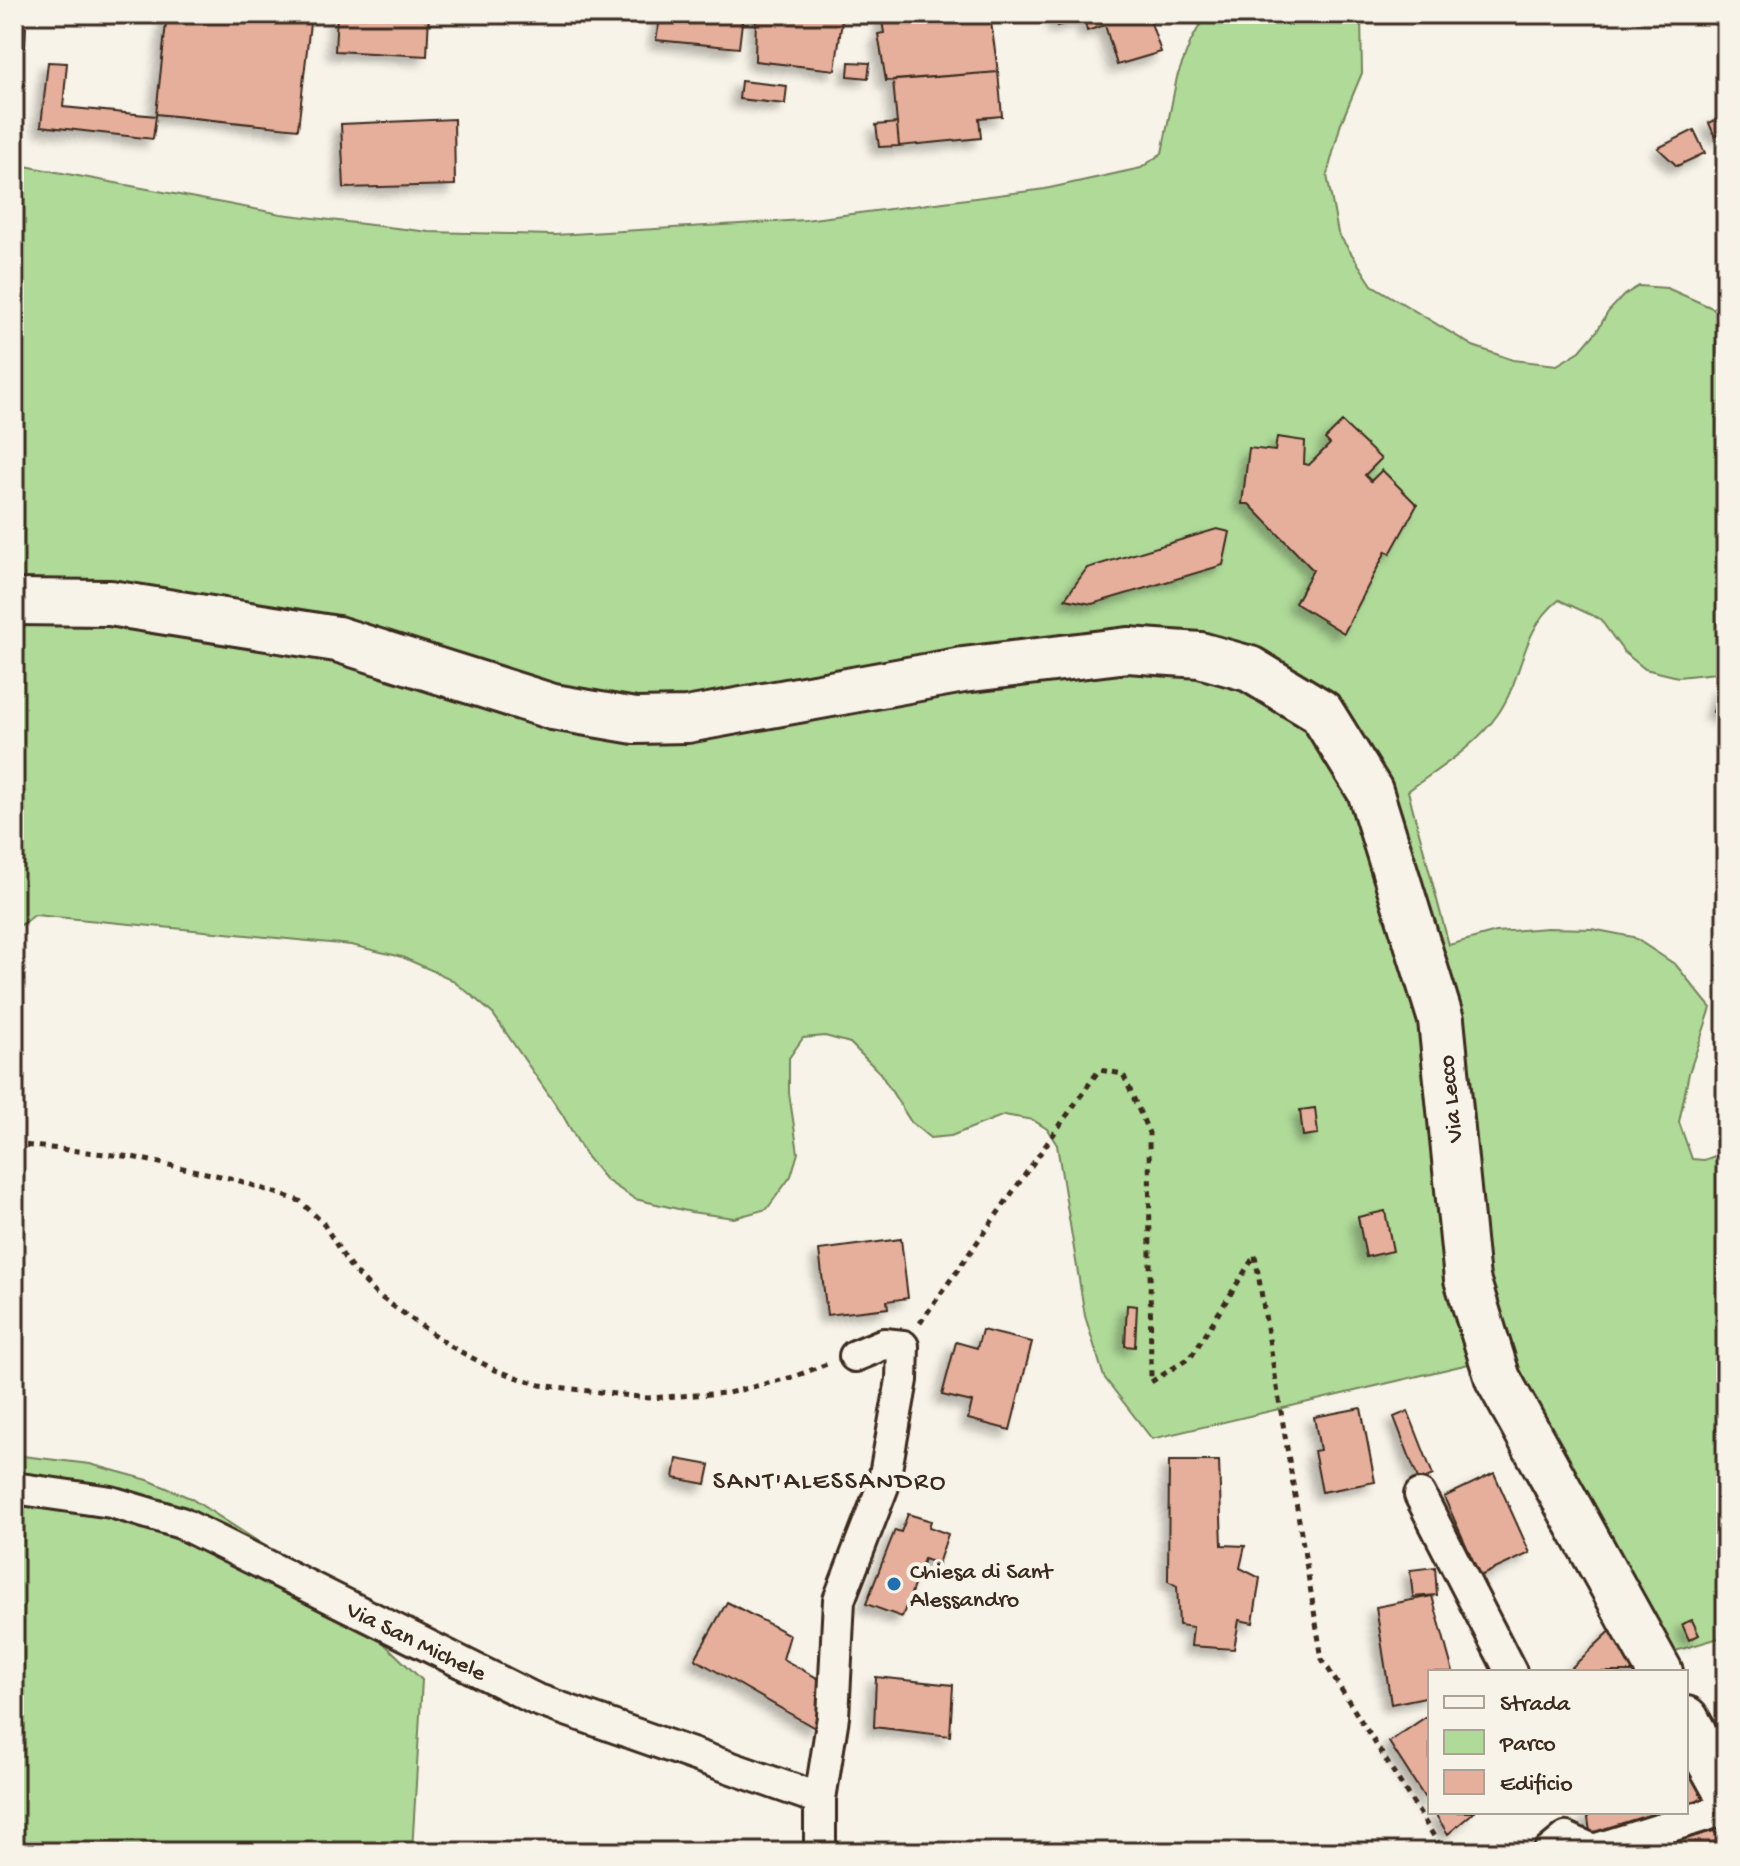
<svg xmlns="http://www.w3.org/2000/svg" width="1740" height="1866" viewBox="0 0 1740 1866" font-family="'Gochi Hand',sans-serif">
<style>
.green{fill:#afda98;stroke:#75825b;stroke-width:2}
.building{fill:#e6af9c;stroke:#3b2a1e;stroke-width:2;filter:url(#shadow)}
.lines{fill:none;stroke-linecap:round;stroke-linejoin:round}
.street-casing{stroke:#3b2a1e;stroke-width:36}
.secondary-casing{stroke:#3b2a1e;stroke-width:50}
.path{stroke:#3b2a1e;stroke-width:5;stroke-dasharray:6 6;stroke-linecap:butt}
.street{stroke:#f7f3e8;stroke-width:30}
.secondary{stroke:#f7f3e8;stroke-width:44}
.poi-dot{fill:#1f6fb2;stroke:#f7f3e8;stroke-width:3}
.labels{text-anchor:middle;stroke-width:8;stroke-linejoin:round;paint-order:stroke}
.street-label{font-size:24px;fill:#3b2a1e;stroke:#f7f3e8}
.poi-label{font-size:24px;fill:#3b2a1e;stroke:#f7f3e8;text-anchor:start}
.neighbourhood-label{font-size:26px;letter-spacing:2px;fill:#3b2a1e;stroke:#f7f3e8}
</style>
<defs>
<filter id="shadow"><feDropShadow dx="-7" dy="7" stdDeviation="4" flood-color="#0004"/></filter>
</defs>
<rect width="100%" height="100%" fill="#f7f3e8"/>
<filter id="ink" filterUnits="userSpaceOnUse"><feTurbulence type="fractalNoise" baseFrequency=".0125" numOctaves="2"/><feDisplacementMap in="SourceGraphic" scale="16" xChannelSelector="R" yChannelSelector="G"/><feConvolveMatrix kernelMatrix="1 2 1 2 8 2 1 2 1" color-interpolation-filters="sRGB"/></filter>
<g filter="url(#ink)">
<path class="green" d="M 1206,14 L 1361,14 L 1362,73 L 1341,123 L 1327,175 L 1338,233 L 1372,285 L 1473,346 L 1513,360 L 1557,365 L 1580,351 L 1597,331 L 1608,312 L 1624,295 L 1639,286 L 1667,288 L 1726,314 L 1726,672 L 1678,677 L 1645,669 L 1624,652 L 1600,619 L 1559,600 C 1519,632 1525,675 1498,714 C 1476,746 1439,768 1408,791 L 1449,945 L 1496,932 L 1547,928 L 1592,929 L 1633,937 L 1676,965 L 1711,1008 L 1689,1073 L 1679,1122 L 1692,1159 L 1704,1160 L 1726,1152 L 1726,1636 L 1641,1661 L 1490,1359 L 1152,1439 L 1104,1377 L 1085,1316 L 1057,1145 L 1047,1129 L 1033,1120 L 1004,1115 L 951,1136 L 930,1138 L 911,1122 L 880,1073 L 850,1043 L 825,1036 L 803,1038 L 789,1058 L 789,1093 L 798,1153 L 791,1176 L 767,1209 L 734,1218 L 691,1212 L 635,1199 L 606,1180 L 586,1156 L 562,1114 L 493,1014 L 470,994 L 449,978 L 402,957 L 351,945 L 35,915 L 14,930 L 14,164 L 281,214 L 429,232 L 555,235 L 805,220 L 1045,189 L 1141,168 L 1162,153 L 1177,77 L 1191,41 Z
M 14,1455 L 90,1464 L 148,1480 L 190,1498 L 317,1579 L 422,1680 L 412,1852 L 14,1852 Z"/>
<path class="building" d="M 167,14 L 311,14 L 298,129 L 156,114 Z
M 337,14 L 429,14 L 427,56 L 335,51 Z
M 661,14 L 743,14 L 739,48 L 656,40 Z
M 756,14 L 843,14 L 835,70 L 755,61 Z
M 881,14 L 990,15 L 998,72 L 886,81 L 878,34 L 884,33 Z
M 1054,14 L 1148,14 L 1161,52 L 1117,65 L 1105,25 L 1087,31 L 1084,18 L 1057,26 Z
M 26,27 L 25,47 L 14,48 L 14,28 Z
M 48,62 L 67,63 L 63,107 L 156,116 L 153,139 L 41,126 Z
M 849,62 L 870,63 L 868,78 L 848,76 Z
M 998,72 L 1002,116 L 979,118 L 981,138 L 899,146 L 893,80 Z
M 741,81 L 787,86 L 785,104 L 739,99 Z
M 1726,115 L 1726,132 L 1715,137 L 1709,123 Z
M 454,119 L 455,185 L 344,188 L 341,124 Z
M 897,123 L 899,146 L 879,147 L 876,125 Z
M 1694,130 L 1705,153 L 1677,166 L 1658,148 Z
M 1342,422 L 1381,459 L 1365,475 L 1371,481 L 1382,470 L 1417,505 L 1390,554 L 1386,551 L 1344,633 L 1295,603 L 1313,570 L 1249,504 L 1242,504 L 1249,448 L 1275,451 L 1277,437 L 1305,441 L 1304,464 L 1309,465 L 1330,444 L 1325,439 Z
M 1217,529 L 1230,532 L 1223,565 L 1092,604 L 1065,599 L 1087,568 Z
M 1721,686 L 1726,688 L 1726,717 L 1713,712 Z
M 1315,1108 L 1318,1134 L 1303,1136 L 1300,1110 Z
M 1385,1211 L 1393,1251 L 1366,1257 L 1358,1217 Z
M 901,1239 L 908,1298 L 887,1301 L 888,1308 L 827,1315 L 819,1250 Z
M 1127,1305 L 1137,1306 L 1135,1347 L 1125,1346 Z
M 982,1330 L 1032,1342 L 1010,1430 L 968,1419 L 972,1402 L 942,1395 L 956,1342 L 977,1348 Z
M 1361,1408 L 1375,1482 L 1322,1492 L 1314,1451 L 1320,1450 L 1314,1417 Z
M 1408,1411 L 1433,1475 L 1419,1481 L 1394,1417 Z
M 677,1459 L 710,1465 L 706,1484 L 674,1478 Z
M 1169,1461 L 1219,1461 L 1222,1545 L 1245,1546 L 1240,1568 L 1260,1578 L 1253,1623 L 1239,1620 L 1234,1649 L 1191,1646 L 1193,1627 L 1179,1625 L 1177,1586 L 1168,1581 Z
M 1494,1473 L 1530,1553 L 1480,1576 L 1444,1497 Z
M 908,1514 L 931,1521 L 929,1527 L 948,1534 L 938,1564 L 924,1559 L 902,1617 L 866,1604 L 895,1530 L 901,1532 Z
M 1435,1567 L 1437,1595 L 1413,1597 L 1410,1570 Z
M 1432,1596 L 1453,1672 L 1430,1672 L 1430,1696 L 1391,1704 L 1376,1607 Z
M 727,1602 L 790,1635 L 783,1659 L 830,1685 L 815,1728 L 695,1659 Z
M 1692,1620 L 1699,1635 L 1689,1640 L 1682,1624 Z
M 1619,1623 L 1645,1672 L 1567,1672 Z
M 876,1677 L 953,1685 L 950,1736 L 874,1727 Z
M 1430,1714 L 1430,1806 L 1389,1742 Z
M 1686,1748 L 1716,1803 L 1686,1811 Z
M 1434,1812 L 1474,1812 L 1448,1834 Z
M 1587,1812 L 1683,1812 L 1591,1838 Z
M 1714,1831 L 1726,1852 L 1635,1852 L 1642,1847 Z"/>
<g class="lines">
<defs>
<path id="street" d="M 14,1488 L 111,1502 L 181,1523 L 535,1699 L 820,1799
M 1420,1495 L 1511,1672
M 820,1852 L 820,1799 L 833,1717 L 839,1600 L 883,1486 L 902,1380 L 903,1346 L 884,1344 L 855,1356
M 1549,1852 L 1566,1838 L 1593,1850 L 1726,1809"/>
<path id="secondary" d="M 14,602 L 110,603 L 337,639 L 553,707 L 635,721 L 687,720 L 963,670 L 1128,650 L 1200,655 L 1250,669 L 1321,712 L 1370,791 L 1441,1020 L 1467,1279 L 1498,1379 L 1660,1672
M 1686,1719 L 1726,1791"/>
</defs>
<use href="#street" class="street-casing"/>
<use href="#secondary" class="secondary-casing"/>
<path class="path" d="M 14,1144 L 132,1157 L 234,1179 L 300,1201 L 323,1223 L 349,1265 L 376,1294 L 450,1346 L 495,1370 L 540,1385 L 648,1398 L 728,1393 L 793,1377 L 827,1364
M 920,1323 L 1099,1070 L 1123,1074 L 1149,1133 L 1151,1382 L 1191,1357 L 1255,1255 L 1322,1659 L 1444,1852"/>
<use href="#street" class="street"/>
<use href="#secondary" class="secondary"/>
</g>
</g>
<circle class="poi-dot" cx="894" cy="1584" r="8"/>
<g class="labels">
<g class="street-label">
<text transform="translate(1449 1099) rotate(-96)" y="8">Via Lecco</text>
<text transform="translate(417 1640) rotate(26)" y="8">Via San Michele</text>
</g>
<g class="poi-label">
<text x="910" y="1578">Chiesa di Sant<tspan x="910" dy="28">Alessandro</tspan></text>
</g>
<g class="neighbourhood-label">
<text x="830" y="1488">SANT'ALESSANDRO</text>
</g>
</g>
<rect width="1740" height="1866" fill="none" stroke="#f7f3e8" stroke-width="48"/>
<rect x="24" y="24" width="1692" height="1818" fill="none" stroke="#3b2a1e" stroke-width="3" filter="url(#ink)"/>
<rect x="1428" y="1670" width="260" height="144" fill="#f7f3e8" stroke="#aca397" stroke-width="2"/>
<rect x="1444" y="1696" width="40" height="12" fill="#f7f3e8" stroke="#aca397" stroke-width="2"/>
<text x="1500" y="1710" font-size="24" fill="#3b2a1e">Strada</text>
<rect x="1444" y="1730" width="40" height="24" fill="#afda98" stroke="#aca397" stroke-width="2"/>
<text x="1500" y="1750" font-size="24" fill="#3b2a1e">Parco</text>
<rect x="1444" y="1770" width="40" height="24" fill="#e6af9c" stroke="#aca397" stroke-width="2"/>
<text x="1500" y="1790" font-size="24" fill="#3b2a1e">Edificio</text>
</svg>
